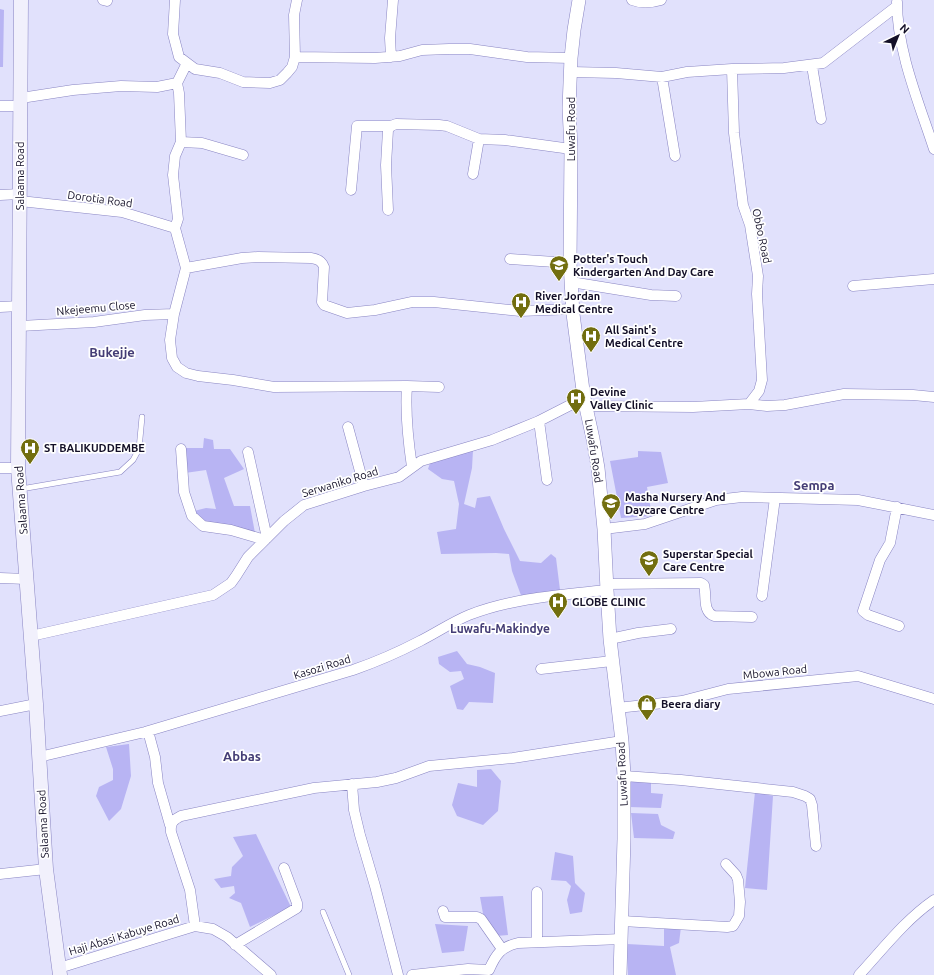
<svg xmlns="http://www.w3.org/2000/svg" width="934" height="975" viewBox="0 0 934 975" font-family="Ubuntu,sans-serif">
<style>
.green{fill:#b8b4f3}
.lines{fill:none;stroke-linecap:round;stroke-linejoin:round}
.service-casing{stroke:#8985c3;stroke-width:6}
.minor-casing{stroke:#8985c3;stroke-width:11}
.tertiary-casing{stroke:#8985c3;stroke-width:14}
.secondary-casing{stroke:#8985c3;stroke-width:15}
.service{stroke:#fff;stroke-width:5}
.minor{stroke:#fff;stroke-width:10}
.tertiary{stroke:#fff;stroke-width:13}
.secondary{stroke:#f1f0fc;stroke-width:14}
.labels{text-anchor:middle;stroke-width:3.5;stroke-linejoin:round;paint-order:stroke}
.street-label{font-size:11px;fill:#130f27;stroke:#fff}
.poi-label{font-size:11px;font-weight:bold;fill:#130f27;stroke:#fff;text-anchor:start}
.neighbourhood-label{font-size:12px;font-weight:bold;fill:#443d75;stroke:#fff}
.quarter-label{font-size:13px;font-weight:bold;fill:#443d75;stroke:#fff}
</style>
<rect width="100%" height="100%" fill="#e1e1fc"/>
<path class="green" d="M 0,9 L 4,10 L 3,67 L 0,67 Z
M 204,438 L 213,440 L 214,449 L 230,449 L 244,469 L 224,478 L 234,506 L 250,506 L 255,533 L 203,524 L 194,511 L 206,508 L 216,509 L 206,470 L 185,473 L 185,448 L 203,448 Z
M 473,450 L 472,468 L 464,504 L 475,508 L 477,498 L 490,496 L 504,529 L 520,561 L 541,563 L 551,554 L 556,558 L 560,590 L 522,598 L 512,571 L 509,554 L 496,553 L 441,554 L 437,532 L 456,529 L 459,504 L 454,481 L 442,479 L 428,469 L 430,463 Z
M 638,451 L 661,452 L 668,483 L 647,487 L 652,516 L 621,518 L 610,461 L 638,457 Z
M 457,651 L 467,664 L 480,667 L 495,673 L 493,703 L 469,702 L 463,710 L 457,709 L 450,686 L 464,679 L 461,671 L 450,672 L 439,664 L 438,657 Z
M 129,744 L 131,776 L 121,809 L 109,821 L 96,796 L 99,787 L 113,780 L 113,769 L 106,747 Z
M 491,769 L 501,781 L 498,811 L 483,825 L 457,816 L 452,805 L 458,783 L 477,787 L 477,770 Z
M 627,782 L 651,782 L 651,793 L 663,794 L 661,808 L 629,807 Z
M 755,792 L 773,796 L 767,890 L 745,888 Z
M 631,813 L 658,814 L 661,825 L 675,832 L 673,839 L 634,838 Z
M 256,834 L 291,907 L 250,927 L 241,903 L 229,898 L 235,893 L 234,886 L 221,888 L 214,879 L 231,876 L 232,867 L 243,856 L 233,837 Z
M 555,852 L 573,856 L 575,883 L 585,893 L 582,912 L 570,914 L 567,900 L 571,886 L 566,881 L 551,880 Z
M 503,896 L 508,935 L 496,936 L 484,919 L 480,897 Z
M 435,924 L 468,926 L 464,951 L 442,953 Z
M 664,925 L 681,927 L 679,943 L 670,947 L 676,975 L 628,975 L 627,944 L 664,946 Z"/>
<g class="lines">
<defs>
<path id="service" d="M 21,489 L 120,472 L 133,460 L 139,449 L 142,417
M 323,912 L 349,975"/>
<path id="minor" d="M 103,0 L 107,1
M 175,0 L 173,34 L 179,57 L 195,69 L 220,73 L 243,82 L 270,83 L 280,80 L 287,73 L 292,67 L 295,57 L 375,58 L 400,56 L 422,50 L 449,49 L 470,49 L 527,57 L 571,58
M 632,0 C 642,4 651,3 661,0
M 897,2 C 897,51 919,103 934,149
M 295,57 L 294,15 L 297,0
M 391,57 L 390,38 L 393,0
M 812,66 L 821,119
M 732,69 L 734,133 L 743,205 L 750,225 L 758,276 L 757,294 L 762,380 L 759,391 L 749,404
M 571,72 L 616,73 L 662,77 L 687,72 L 732,69 L 784,68 L 823,63 L 897,6
M 662,77 L 675,156
M 177,83 L 179,93 L 181,142 L 175,156 L 173,175 L 178,219 L 175,228 L 186,268 L 174,314 L 170,340 L 172,358 L 177,367 L 186,373 L 198,376 L 233,380 L 274,387 L 407,386
M 21,98 L 73,90 L 121,86 L 157,87 L 177,83 L 187,63
M 0,106 L 20,106
M 181,142 L 202,143 L 243,155
M 473,174 L 479,139
M 351,190 L 357,126 L 391,126
M 0,195 L 20,194
M 20,201 L 122,212 L 175,228
M 388,210 L 386,165 L 388,130 L 391,126 L 396,124 L 439,125 L 447,126 L 479,139 L 505,140 L 571,149
M 510,259 L 570,263
M 186,268 L 242,258 L 258,257 L 311,258 C 318,259 322,261 324,267 L 322,302 L 324,305 L 347,313 L 375,310 L 412,302 L 434,302 L 520,311 L 573,309
M 571,282 L 651,295 L 676,296
M 853,286 L 934,279
M 0,307 L 20,306
M 20,326 L 94,322 L 145,315 L 174,314
M 586,406 L 693,407 L 749,404 L 767,406 L 785,405 L 844,394 L 913,395 L 934,397
M 539,421 L 547,480
M 348,427 L 364,486
M 181,449 L 184,492 L 192,516 L 203,526 L 231,530 L 265,540
M 248,452 L 267,538
M 412,467 C 408,440 405,413 407,386 L 439,387
M 0,468 L 18,468
M 897,507 L 890,543 L 880,560 L 863,611 L 868,615 L 899,626
M 604,529 L 645,524 L 716,500 L 742,497 L 858,500 L 934,515
M 0,578 L 27,579
M 607,584 L 701,583 L 704,585 C 707,596 702,611 714,616 L 752,617
M 762,596 L 775,498
M 31,636 L 213,595 L 231,583 L 236,576 L 248,557 L 284,521 L 304,505 L 364,486 L 399,477 L 421,461 L 492,440 L 539,421 L 584,398
M 610,639 L 638,633 L 671,629
M 541,669 L 612,661
M 617,708 L 682,701 L 728,689 L 858,676 L 934,699
M 0,711 L 36,704
M 148,731 L 155,757 L 158,783 L 170,825
M 39,757 L 145,732 L 353,670 C 376,662 399,652 420,641 C 436,633 452,622 469,615 C 512,598 561,595 607,590
M 624,776 L 681,780 L 793,792 L 805,796 L 810,799 L 812,805 L 816,846
M 352,784 L 354,810 L 360,835 L 375,886 L 398,975
M 0,874 L 46,869
M 443,911 L 445,917 L 477,917 L 481,919 L 502,949
M 622,921 L 727,927 L 733,926 L 739,916 L 740,902 L 738,880 L 736,875 L 726,864
M 195,926 L 190,890 L 171,832 C 170,823 173,820 181,816 L 314,788 L 377,782 L 396,778 L 429,766 L 513,758 L 622,741
M 537,942 L 537,892
M 235,945 L 297,908 L 297,903 L 284,868
M 59,968 L 195,926 L 213,929 L 227,937 L 271,975
M 412,975 L 468,969 L 489,970 C 496,954 501,947 518,943 L 622,939
M 859,975 C 883,949 905,920 934,900"/>
<path id="tertiary" d="M 579,0 L 574,30 L 571,58 L 569,108 L 571,149 L 570,263 L 573,314 L 584,398 L 593,439 L 598,468 L 604,529 L 607,590 L 610,639 L 622,741 L 624,776 L 624,839 L 620,975"/>
<path id="secondary" d="M 21,0 L 18,468 L 36,704 L 46,869 L 60,975"/>
</defs>
<use href="#service" class="service-casing"/>
<use href="#minor" class="minor-casing"/>
<use href="#tertiary" class="tertiary-casing"/>
<use href="#secondary" class="secondary-casing"/>
<use href="#service" class="service"/>
<use href="#minor" class="minor"/>
<use href="#tertiary" class="tertiary"/>
<use href="#secondary" class="secondary"/>
</g>
<defs>
<symbol id="school-pin" viewBox="-11 -11 22 30"><path d="M0 17L-7.5 6A9.5 9.5 0 1 1 7.5 6Z" fill="#726e0f" stroke="#fff"/><path d="M0-5L7-2L0 1L-7-2ZM-4 1L0 2.5L4 1V4Q0 6-4 4Z" fill="#fff"/></symbol>
<symbol id="hospital-pin" viewBox="-11 -11 22 30"><path d="M0 17L-7.5 6A9.5 9.5 0 1 1 7.5 6Z" fill="#726e0f" stroke="#fff"/><path d="M-5-5h3v3.5h4V-5h3V5h-3V1.5h-4V5h-3Z" fill="#fff"/></symbol>
<symbol id="shop-pin" viewBox="-11 -11 22 30"><path d="M0 17L-7.5 6A9.5 9.5 0 1 1 7.5 6Z" fill="#726e0f" stroke="#fff"/><path d="M-5-2.5h2.3a2.7 3.5 0 0 1 5.4 0H5L5.5 6h-11ZM-1.5-2.5h3a1.5 2.3 0 0 0-3 0Z" fill="#fff"/></symbol>
</defs>
<g fill-rule="evenodd">
<use href="#school-pin" x="548" y="254" width="22" height="30"/>
<use href="#hospital-pin" x="510" y="291" width="22" height="30"/>
<use href="#hospital-pin" x="580" y="325" width="22" height="30"/>
<use href="#hospital-pin" x="565" y="387" width="22" height="30"/>
<use href="#hospital-pin" x="19" y="437" width="22" height="30"/>
<use href="#school-pin" x="600" y="492" width="22" height="30"/>
<use href="#school-pin" x="638" y="549" width="22" height="30"/>
<use href="#hospital-pin" x="547" y="591" width="22" height="30"/>
<use href="#shop-pin" x="636" y="693" width="22" height="30"/>
</g>
<g class="labels">
<g class="street-label">
<text transform="translate(571 129) rotate(-90)" y="4">Luwafu Road</text>
<text transform="translate(20 176) rotate(-90)" y="4">Salaama Road</text>
<text transform="translate(100 199) rotate(8)" y="4">Dorotia Road</text>
<text transform="translate(762 236) rotate(78)" y="4">Obbo Road</text>
<text transform="translate(96 308) rotate(-5)" y="4">Nkejeemu Close</text>
<text transform="translate(594 451) rotate(81)" y="4">Luwafu Road</text>
<text transform="translate(340 482) rotate(-17)" y="4">Serwaniko Road</text>
<text transform="translate(21 500) rotate(-94)" y="4">Salaama Road</text>
<text transform="translate(322 667) rotate(-17)" y="4">Kasozi Road</text>
<text transform="translate(775 672) rotate(-6)" y="4">Mbowa Road</text>
<text transform="translate(622 774) rotate(-93)" y="4">Luwafu Road</text>
<text transform="translate(43 824) rotate(-93)" y="4">Salaama Road</text>
<text transform="translate(124 935) rotate(-17)" y="4">Haji Abasi Kabuye Road</text>
</g>
<g class="poi-label">
<text x="573" y="263">Potter's Touch<tspan x="573" dy="13">Kindergarten And Day Care</tspan></text>
<text x="535" y="300">River Jordan<tspan x="535" dy="13">Medical Centre</tspan></text>
<text x="605" y="334">All Saint's<tspan x="605" dy="13">Medical Centre</tspan></text>
<text x="590" y="396">Devine<tspan x="590" dy="13">Valley Clinic</tspan></text>
<text x="44" y="452">ST BALIKUDDEMBE</text>
<text x="625" y="501">Masha Nursery And<tspan x="625" dy="13">Daycare Centre</tspan></text>
<text x="663" y="558">Superstar Special<tspan x="663" dy="13">Care Centre</tspan></text>
<text x="572" y="606">GLOBE CLINIC</text>
<text x="661" y="708">Beera diary</text>
</g>
<g class="neighbourhood-label">
<text x="500" y="633">Luwafu-Makindye</text>
</g>
<g class="quarter-label">
<text x="112" y="357">Bukejje</text>
<text x="814" y="490">Sempa</text>
<text x="242" y="761">Abbas</text>
</g>
</g>
<g transform="translate(898 36) rotate(43)" stroke="#ffffff" stroke-width="3" paint-order="stroke">
<path d="M0-3L7 15L0 10L-7 15Z" fill="#130f27"/>
<text y="-6" font-size="11" font-weight="bold" text-anchor="middle" fill="#130f27">N</text>
</g>
</svg>
